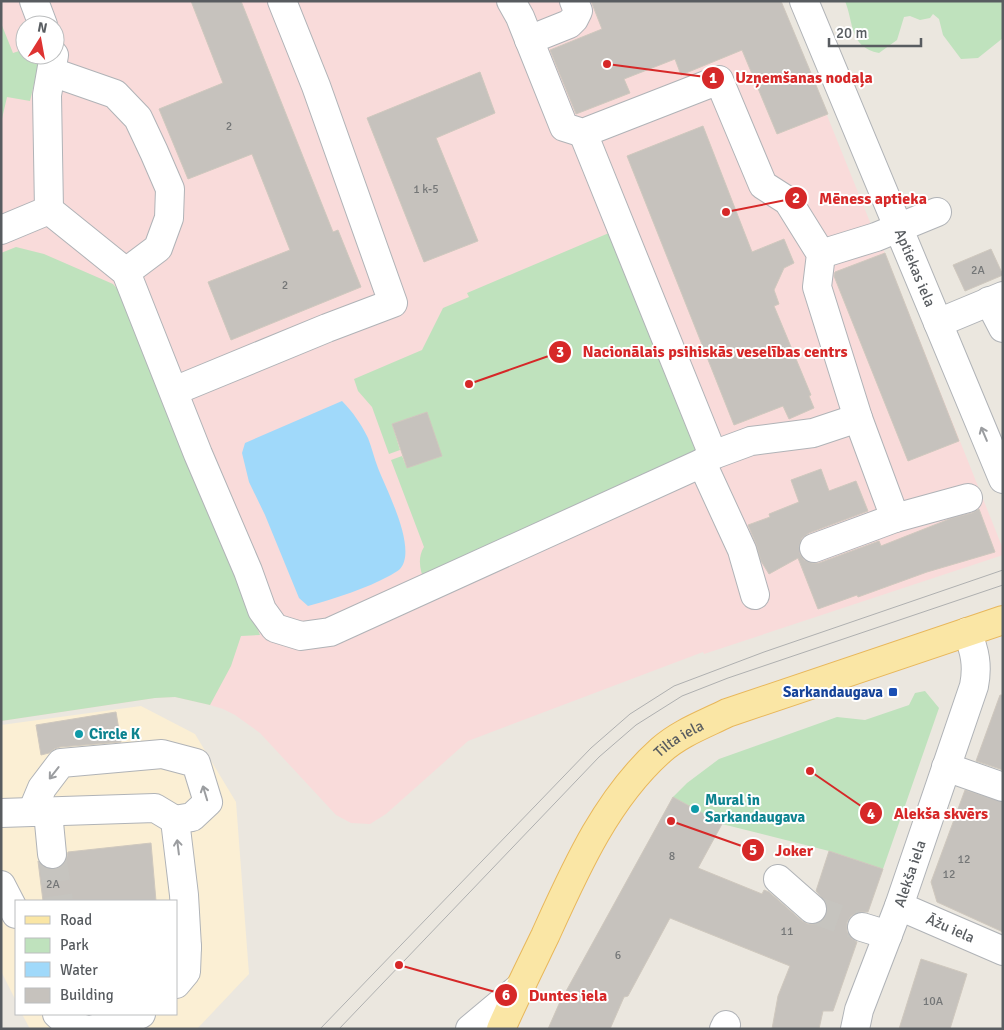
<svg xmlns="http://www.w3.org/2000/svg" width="1004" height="1030" viewBox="0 0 1004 1030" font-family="Signika,sans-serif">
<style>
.commercial{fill:#fbefd4}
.medical{fill:#f9dbda;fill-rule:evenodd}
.green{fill:#bfe2bd}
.water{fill:#a0d9fa}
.building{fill:#c6c2bd;stroke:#cfc8be}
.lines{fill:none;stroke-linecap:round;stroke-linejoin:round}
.minor-tunnel{stroke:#c6c4bf;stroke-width:28;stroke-dasharray:28 14;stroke-linecap:butt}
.minor-casing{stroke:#b0b3b7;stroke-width:30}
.major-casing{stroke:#e8b75b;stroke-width:30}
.minor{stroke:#fff;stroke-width:28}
.major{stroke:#fae6a5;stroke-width:28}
.tram{stroke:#afb0b0;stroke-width:1}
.oneway{stroke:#9b9da0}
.transit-dot{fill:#1a4fb4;stroke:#fff;stroke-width:2}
.culture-dot{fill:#0f9aa8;stroke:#fff;stroke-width:2}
.labels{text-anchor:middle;stroke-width:4;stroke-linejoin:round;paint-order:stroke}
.number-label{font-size:12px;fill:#747677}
.street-label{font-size:15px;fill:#585c60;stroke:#fff}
.transit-label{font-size:15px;font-weight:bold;fill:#164399;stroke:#fff;text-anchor:end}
.culture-label{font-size:15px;font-weight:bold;fill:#0d838f;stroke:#fff;text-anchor:start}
.leader{fill:none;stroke:#d62828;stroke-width:2}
.callout-dot{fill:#d62828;stroke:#fff;stroke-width:2}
.mark-label{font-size:15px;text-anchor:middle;font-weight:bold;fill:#fff}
.callout-label{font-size:16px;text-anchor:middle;font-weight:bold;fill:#d62828;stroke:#fff;stroke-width:4;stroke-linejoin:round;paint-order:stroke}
</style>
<rect width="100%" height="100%" fill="#ebe7df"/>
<path class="commercial" d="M 141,706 L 195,734 L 236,802 L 249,974 L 197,1029 L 30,1029 L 22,1014 L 176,1014 L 176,901 L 16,901 L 16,1001 L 1,971 L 1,725 Z"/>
<path class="medical" d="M 1,1 L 781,1 L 876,237 L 885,253 L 1003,549 L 1003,555 L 704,654 L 703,652 L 468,741 L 386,814 L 370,824 L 351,823 L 336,815 L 260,733 L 235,715 L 223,709 L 210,705 L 175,697 L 155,698 L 1,721 ZM 25,25 L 55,25 L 55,55 L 25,55 Z"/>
<path class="green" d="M 845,1 L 1003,1 L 1003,38 L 978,58 L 961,59 L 943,35 L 939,19 L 933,14 L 930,18 L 920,20 L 910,16 L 904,17 L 897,40 L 879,53 C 849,47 854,23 845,1 Z
M 1,23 L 13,53 L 25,49 L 25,55 L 41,55 L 30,101 L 7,97 L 1,123 Z
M 609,233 L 695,446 L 695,454 L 425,582 C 420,571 417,558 424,547 L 391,460 L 402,456 L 407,468 L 427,412 L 392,424 L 400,450 L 389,454 L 372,407 L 358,391 L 354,379 L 422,350 L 443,308 L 469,297 L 467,293 Z
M 16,247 L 44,254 L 113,284 L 126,299 L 136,318 L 260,635 L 241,636 L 231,666 L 210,705 L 175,697 L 155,698 L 1,721 L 1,253 Z
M 925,691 L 939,708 L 883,869 L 829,851 L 722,824 L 673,797 L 687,783 L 719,759 L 837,717 L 865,720 L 909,705 L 915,693 Z"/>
<path class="water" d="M 342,401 C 353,412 361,424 368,438 C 372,448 374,458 378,468 C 386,489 418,549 400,569 C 398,571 394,573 391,575 C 365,589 337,598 308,606 L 299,598 L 265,515 L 249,482 L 242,453 L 245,443 Z"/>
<path class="building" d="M 191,1 L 241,1 L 333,232 L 338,230 L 361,287 L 231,340 L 208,282 L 290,250 L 252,154 L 188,179 L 159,109 L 223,83 Z
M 591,1 L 781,1 L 828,114 L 777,134 L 742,50 L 681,75 L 675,59 L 624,79 L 630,93 L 576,114 L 550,50 L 602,29 Z
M 480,72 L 495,113 L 436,138 L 478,241 L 424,262 L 367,118 Z
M 703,126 L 752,252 L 784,239 L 794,263 L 784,268 L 774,290 L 779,304 L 774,306 L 811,395 L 809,396 L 814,408 L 789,419 L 783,406 L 734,425 L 627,156 Z
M 991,249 L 1003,275 L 965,291 L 953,265 Z
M 885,253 L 959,441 L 908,461 L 834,276 L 835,272 Z
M 427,412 L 442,456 L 407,468 L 392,424 Z
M 821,469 L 829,491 L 856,481 L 868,511 L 809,533 L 802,538 L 799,546 L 800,554 L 804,560 L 812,563 L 819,563 L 879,541 L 881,546 L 952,518 L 972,513 L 979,509 L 995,552 L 927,572 L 858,597 L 857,595 L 818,609 L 798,558 L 769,574 L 761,561 L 756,544 L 748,525 L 770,517 L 769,514 L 799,502 L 791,480 Z
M 1000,695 L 1003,695 L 1003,770 L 976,761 Z
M 116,712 L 121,742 L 60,747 L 54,749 L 49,753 L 41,755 L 36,725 Z
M 965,790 L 1003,802 L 1003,932 L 937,902 L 931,882 Z
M 673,797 L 722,824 L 698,868 L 762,894 L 764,890 L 769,892 L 802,921 L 808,924 L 817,924 L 823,920 L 827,913 L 827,904 L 816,891 L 829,851 L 883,869 L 868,912 L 858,912 L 851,916 L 847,922 L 847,931 L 851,938 L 857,942 L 833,1011 L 823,1011 L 819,1029 L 772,1029 L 778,996 L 790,966 L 670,918 L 628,996 L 624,997 L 610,1029 L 548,1029 L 559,1004 Z
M 151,843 L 156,901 L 43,901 L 38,861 L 45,868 L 54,869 L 61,867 L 66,861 L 68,852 Z
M 921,959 L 967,974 L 950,1029 L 899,1029 Z"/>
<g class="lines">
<path class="minor-tunnel" d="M 52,854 L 59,901
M 812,909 L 862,927"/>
<defs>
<g id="minor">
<path d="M 34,1 L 43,25"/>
<path d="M 511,1 L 520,17 L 564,127 L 583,133 L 719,80 L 763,185 L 788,201 L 821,254 L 817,287 L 858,418 L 895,518"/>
<path id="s1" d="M 804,1 L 1003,479"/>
<path d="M 529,40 L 569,24 L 574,19 L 578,11 L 574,1"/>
<path d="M 52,72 L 115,94 L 138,118 L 154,152 L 170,189 L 169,218 L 158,248 L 126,272"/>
<path d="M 583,133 L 713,455"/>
<path d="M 49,210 L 126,272 L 198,454 L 248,571 L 262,610 L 275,628 L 301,636 L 330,632 L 702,463 L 713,455 L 751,441 L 813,433 L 858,418"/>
<path d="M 49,210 L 47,95 L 54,55"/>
<path d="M 1,230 L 49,210"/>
<path d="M 821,254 L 876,237 L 937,212"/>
<path d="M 989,301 L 1003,328"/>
<path d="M 938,323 L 1003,296"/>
<path d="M 174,391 L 327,328 L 393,303 L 316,86 L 282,1"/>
<path d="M 702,463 L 742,550 L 755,595"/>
<path d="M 814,548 L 895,518 L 968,498"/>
<path d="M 946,767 L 1003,787"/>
<path d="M 32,812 L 42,788 L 61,763 L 162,754 L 196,763 L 208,802 L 192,817 L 175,820"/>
<path d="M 48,812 L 52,854"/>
<path d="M 1,813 L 155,808 L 175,820 L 184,895 L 187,947 L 176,947"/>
<path d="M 778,879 L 812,909"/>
<path d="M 1,885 L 16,914"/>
<path id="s2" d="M 899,906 L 1003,951"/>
<path d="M 862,927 L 888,935"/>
<path d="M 176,984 L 186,972 L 187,947"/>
<path d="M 57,1014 L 68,1024 L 84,1029"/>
<path d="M 94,1029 L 125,1021 L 141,1014"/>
<path d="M 470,1029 L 519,988"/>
<path d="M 724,1029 L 726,1025"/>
<path id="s3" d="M 855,1029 L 859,1010 L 899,906 L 974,686 C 978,666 975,651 967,632"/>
</g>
<g id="major">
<path id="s4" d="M 501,1029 C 515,997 530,967 545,936 C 575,870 606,799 661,750 C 680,733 705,724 727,713 L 1003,620"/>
</g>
</defs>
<use href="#minor" class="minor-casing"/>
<use href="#major" class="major-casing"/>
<use href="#minor" class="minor"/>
<use href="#major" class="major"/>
<path class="tram" d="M 320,1029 L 591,748 L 630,714 L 674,686 L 764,652 L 1003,570
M 339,1029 L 599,757 L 636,725 L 682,696 L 728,678 L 1003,585"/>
</g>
<defs><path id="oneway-shaft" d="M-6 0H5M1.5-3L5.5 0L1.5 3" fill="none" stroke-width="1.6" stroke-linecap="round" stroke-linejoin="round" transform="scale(1.25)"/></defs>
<g class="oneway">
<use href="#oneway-shaft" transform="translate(984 434) rotate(-113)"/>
<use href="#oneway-shaft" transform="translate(54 773) rotate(128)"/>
<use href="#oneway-shaft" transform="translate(205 793) rotate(-107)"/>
<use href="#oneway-shaft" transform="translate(178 847) rotate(-97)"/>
</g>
<rect class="transit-dot" x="888" y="687" width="10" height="10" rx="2.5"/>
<g class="culture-dot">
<circle cx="79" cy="734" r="5"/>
<circle cx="695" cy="809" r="5"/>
</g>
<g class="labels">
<g class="number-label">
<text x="229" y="130">2</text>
<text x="426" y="193">1 k-5</text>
<text x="978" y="274">2A</text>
<text x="285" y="289">2</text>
<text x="672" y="860">8</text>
<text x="964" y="863">12</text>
<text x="949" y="878">12</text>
<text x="53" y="888">2A</text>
<text x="787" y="935">11</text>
<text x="618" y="959">6</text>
<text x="933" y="1005">10A</text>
</g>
<g class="street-label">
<text dy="5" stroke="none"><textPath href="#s1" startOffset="289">Aptiekas iela</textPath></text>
<text dy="5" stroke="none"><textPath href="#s4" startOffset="345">Tilta iela</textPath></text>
<text dy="5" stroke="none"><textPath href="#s3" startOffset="165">Alekša iela</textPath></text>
<text dy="5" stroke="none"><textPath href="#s2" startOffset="56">Āžu iela</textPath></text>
</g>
<g class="transit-label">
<text x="883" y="697">Sarkandaugava</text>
</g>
<g class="culture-label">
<text x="89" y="739">Circle K</text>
<text x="705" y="805">Mural in<tspan x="705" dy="17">Sarkandaugava</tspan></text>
</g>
</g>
<path class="leader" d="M607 64L713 78M726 212L796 198M469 384L560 352M810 771L871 813M671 821L753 850M399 965L506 995"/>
<g class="callout-dot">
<circle cx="607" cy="64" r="5"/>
<circle cx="726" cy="212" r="5"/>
<circle cx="469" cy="384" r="5"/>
<circle cx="810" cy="771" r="5"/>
<circle cx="671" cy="821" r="5"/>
<circle cx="399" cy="965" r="5"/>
<circle cx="713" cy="78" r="12"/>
<circle cx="796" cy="198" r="12"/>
<circle cx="560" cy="352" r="12"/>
<circle cx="871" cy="813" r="12"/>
<circle cx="753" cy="850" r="12"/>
<circle cx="506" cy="995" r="12"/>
</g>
<g class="mark-label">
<text x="713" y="83">1</text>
<text x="796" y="203">2</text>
<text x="560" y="357">3</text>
<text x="871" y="819">4</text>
<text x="753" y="855">5</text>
<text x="506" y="1000">6</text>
</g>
<g class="callout-label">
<text x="804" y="83">Uzņemšanas nodaļa</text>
<text x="873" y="204">Mēness aptieka</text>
<text x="715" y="357">Nacionālais psihiskās veselības centrs</text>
<text x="941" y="819">Alekša skvērs</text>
<text x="794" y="856">Joker</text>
<text x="568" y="1001">Duntes iela</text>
</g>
<rect width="1004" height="1030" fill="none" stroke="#585c60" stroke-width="5"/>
<rect x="15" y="900" width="162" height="115" fill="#ffffff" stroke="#bcbebf"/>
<rect x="25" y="916" width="25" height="8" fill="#fae6a5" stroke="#bcbebf"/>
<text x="60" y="925" font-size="15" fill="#585c60">Road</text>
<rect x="25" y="938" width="25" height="15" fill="#bfe2bd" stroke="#bcbebf"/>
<text x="60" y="950" font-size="15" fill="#585c60">Park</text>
<rect x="25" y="962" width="25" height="15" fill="#a0d9fa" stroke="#bcbebf"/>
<text x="60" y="975" font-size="15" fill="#585c60">Water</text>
<rect x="25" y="988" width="25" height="15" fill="#c6c2bd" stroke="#bcbebf"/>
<text x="60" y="1000" font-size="15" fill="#585c60">Building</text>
<g transform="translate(40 40) rotate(11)"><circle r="24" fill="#ffffff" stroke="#bcbebf"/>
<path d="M0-4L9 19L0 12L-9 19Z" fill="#de3332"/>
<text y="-8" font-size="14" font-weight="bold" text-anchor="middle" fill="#585c60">N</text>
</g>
<path d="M829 38v8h92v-8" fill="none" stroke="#585c60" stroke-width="2.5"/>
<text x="836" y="38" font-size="15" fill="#585c60" stroke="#ffffff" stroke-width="4" paint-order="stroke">20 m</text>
</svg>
